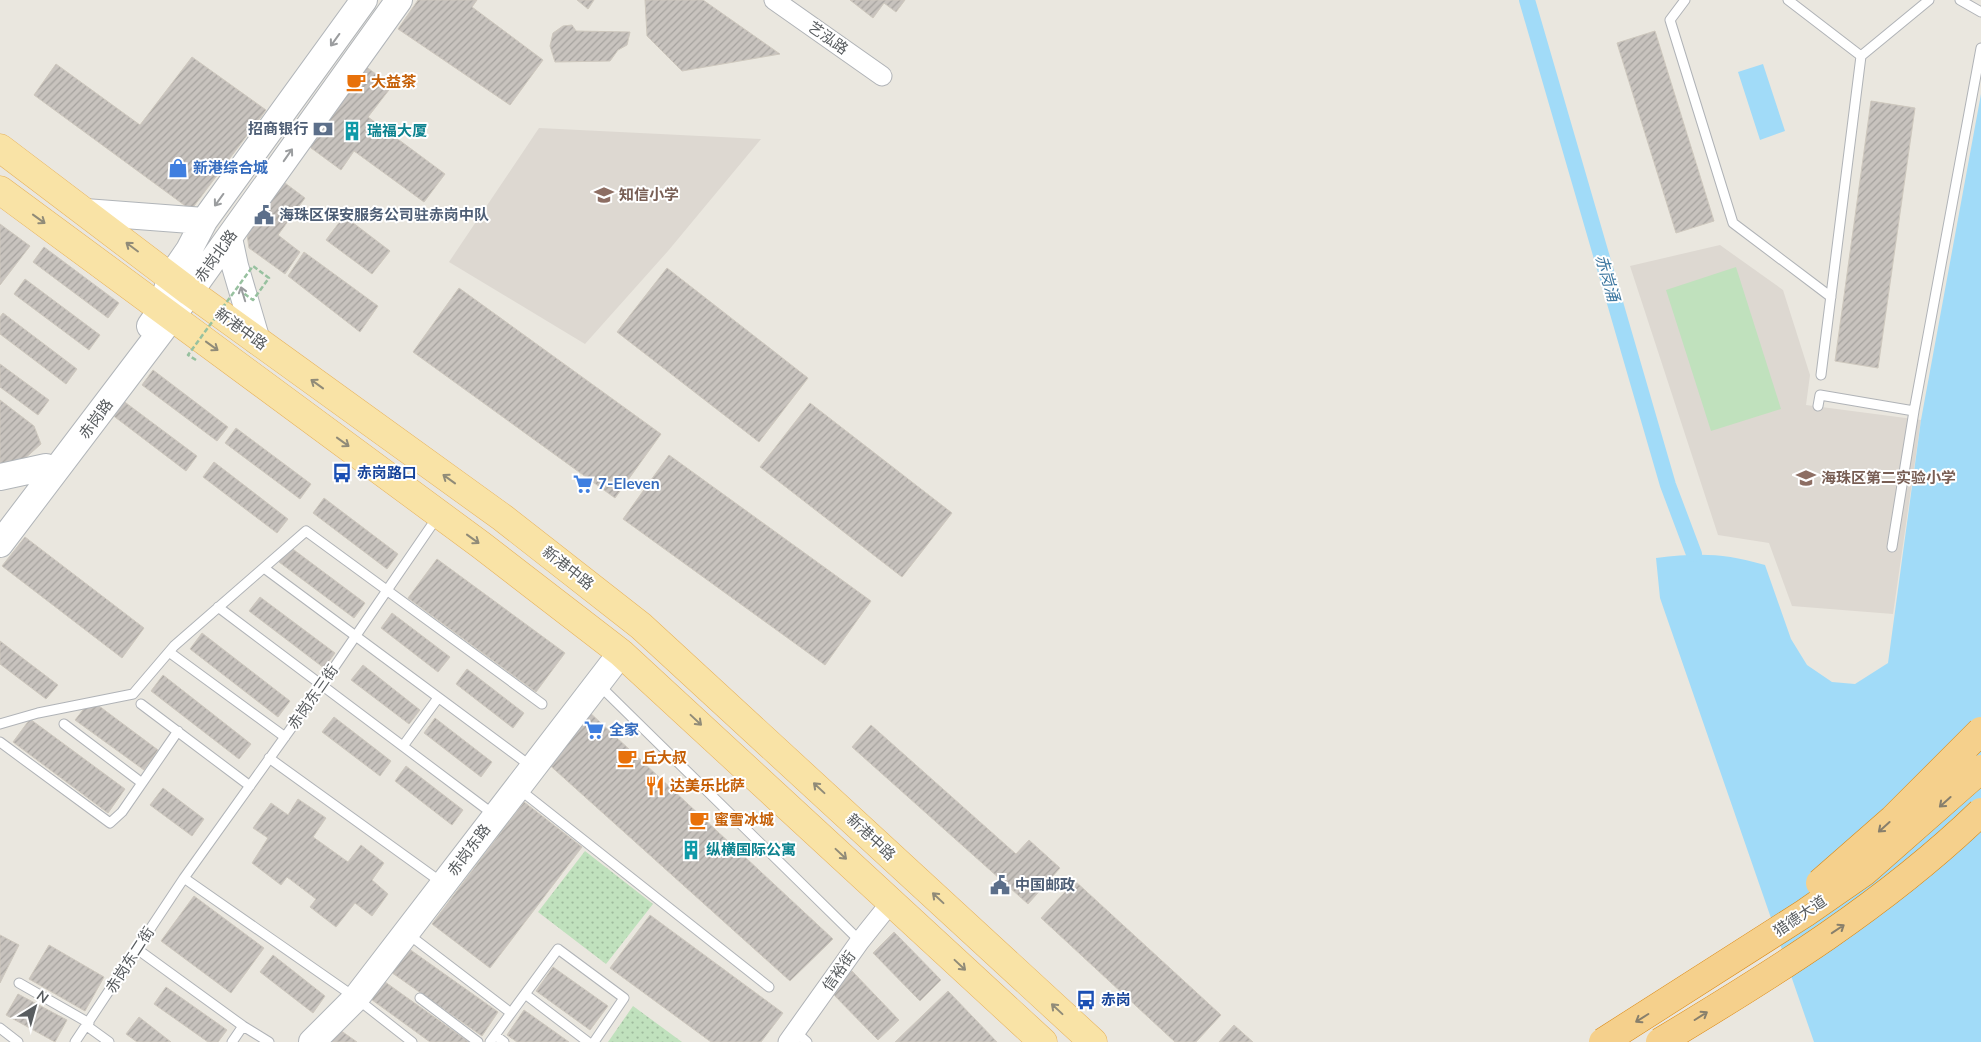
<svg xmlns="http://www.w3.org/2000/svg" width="1981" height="1042" viewBox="0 0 1981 1042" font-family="Mulish,'Noto Sans SC',sans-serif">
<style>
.education{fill:#ddd8d1}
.grass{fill:url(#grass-dots)}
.pitch{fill:#c0e1bd}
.water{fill:#a1dbf8}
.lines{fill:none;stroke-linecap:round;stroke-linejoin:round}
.canal{stroke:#a1dbf8;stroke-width:16}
.building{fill:url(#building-hatch);stroke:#cec8be}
.lane-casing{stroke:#b0b3b7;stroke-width:11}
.street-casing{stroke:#b0b3b7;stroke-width:21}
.secondary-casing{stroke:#b1b5b9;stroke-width:28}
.primary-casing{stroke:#e7b25c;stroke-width:29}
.lane{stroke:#fff;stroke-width:9}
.street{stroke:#fff;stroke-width:19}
.secondary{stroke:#fff;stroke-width:26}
.primary{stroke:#f9e3a6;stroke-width:28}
.highway-bridge-casing{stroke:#db870f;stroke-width:29;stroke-linecap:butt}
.path-bridge{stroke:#97c19f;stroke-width:2.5;stroke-dasharray:5 2.5;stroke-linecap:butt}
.highway-bridge{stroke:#f5d08c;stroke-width:28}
.oneway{stroke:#9b9d9f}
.oneway2{stroke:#908b78}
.oneway3{stroke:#877f6c}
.labels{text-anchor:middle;stroke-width:4;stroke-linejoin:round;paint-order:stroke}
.street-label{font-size:15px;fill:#585c5f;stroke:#fff}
.food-label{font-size:15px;font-weight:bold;fill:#c56008;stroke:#fff;text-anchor:start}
.service-label{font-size:15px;font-weight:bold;fill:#4e5e75;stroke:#fff;text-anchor:start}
.culture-label{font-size:15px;font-weight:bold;fill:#0d838f;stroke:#fff;text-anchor:start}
.shop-label{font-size:15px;font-weight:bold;fill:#366cbe;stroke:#fff;text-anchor:start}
.education-label{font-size:15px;font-weight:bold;fill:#785e54;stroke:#fff;text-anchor:start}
.transit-label{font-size:15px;font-weight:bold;fill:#164399;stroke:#fff;text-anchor:start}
.water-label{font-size:16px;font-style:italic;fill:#3f78a0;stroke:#fff}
</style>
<defs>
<pattern id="grass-dots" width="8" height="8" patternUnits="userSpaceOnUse" patternTransform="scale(1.25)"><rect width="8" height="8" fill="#c0e1bd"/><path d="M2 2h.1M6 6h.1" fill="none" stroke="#9fba9d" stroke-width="1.8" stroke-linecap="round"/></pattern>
<pattern id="building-hatch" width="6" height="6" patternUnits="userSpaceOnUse" patternTransform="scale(1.25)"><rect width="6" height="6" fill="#c8c3be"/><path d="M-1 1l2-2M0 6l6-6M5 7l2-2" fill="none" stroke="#a5a29e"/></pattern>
</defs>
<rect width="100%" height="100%" fill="#eae7df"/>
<path class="education" d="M 539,128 L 761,139 L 668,251 L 585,344 L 449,262 Z
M 1720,245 L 1783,290 L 1810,375 L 1806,405 L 1921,420 L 1893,614 L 1792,606 L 1769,543 L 1718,535 L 1630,266 Z"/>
<path class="grass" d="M 585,851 L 653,904 L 606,964 L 538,912 Z
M 633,1006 L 682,1042 L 608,1042 Z"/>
<path class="pitch" d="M 1736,267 L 1781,409 L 1711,431 L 1666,290 Z"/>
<path class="water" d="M 1763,64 L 1785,131 L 1760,140 L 1738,72 Z
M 1981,94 L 1981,1042 L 1814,1042 L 1660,598 L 1656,558 C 1700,553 1722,553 1765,565 L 1791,639 L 1807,665 L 1832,682 L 1855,684 L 1888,663 L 1921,420 Z"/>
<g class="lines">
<path class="canal" d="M 1527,0 L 1668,485 L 1694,554"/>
</g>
<path class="building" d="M 418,0 L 477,0 L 472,7 L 543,60 L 510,105 L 398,29 Z
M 577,0 L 594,0 L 588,9 Z
M 645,0 L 703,0 L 780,54 L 682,71 L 647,36 Z
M 850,0 L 905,0 L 896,12 L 884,3 L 873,18 Z
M 572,25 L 576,31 L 630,32 L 627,45 L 618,50 L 610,61 L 555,62 L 550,46 L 553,33 L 563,26 Z
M 1655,31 L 1714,221 L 1676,233 L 1617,43 Z
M 192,57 L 266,110 L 191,210 L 34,95 L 56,64 L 140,125 Z
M 365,66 L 392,86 L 368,117 L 445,174 L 424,202 L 354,151 L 341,170 L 307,145 Z
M 1871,101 L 1915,108 L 1878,368 L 1835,361 Z
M 281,180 L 305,198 L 278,235 L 300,252 L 285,274 L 249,248 L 246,227 Z
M 344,216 L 390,251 L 372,274 L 326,240 Z
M 0,224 L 30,246 L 0,285 Z
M 44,247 L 119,303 L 108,318 L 33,262 Z
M 304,252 L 378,306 L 360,332 L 288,276 Z
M 667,268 L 808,378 L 759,442 L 617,332 Z
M 25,279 L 100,335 L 89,350 L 14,294 Z
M 459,288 L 661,434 L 615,498 L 413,352 Z
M 3,313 L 77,369 L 66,384 L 0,334 L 0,317 Z
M 0,364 L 49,400 L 38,415 L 0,387 Z
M 153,370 L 228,427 L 217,441 L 142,385 Z
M 0,400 L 34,426 L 41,444 L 22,461 L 0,468 Z
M 122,400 L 197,456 L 186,471 L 111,414 Z
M 810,403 L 952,513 L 902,577 L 760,467 Z
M 236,428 L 311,484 L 300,499 L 225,443 Z
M 669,455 L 871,601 L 825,665 L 623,519 Z
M 214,462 L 288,519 L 277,533 L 203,477 Z
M 324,498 L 398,554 L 387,569 L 313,513 Z
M 25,537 L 144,628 L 122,658 L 2,566 Z
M 290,547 L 365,603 L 354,618 L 279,562 Z
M 437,559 L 565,653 L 536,692 L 408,598 Z
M 260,597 L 335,653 L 324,668 L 249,611 Z
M 392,613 L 450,657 L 438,672 L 381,628 Z
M 202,633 L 290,701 L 278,717 L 190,649 Z
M 0,641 L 58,685 L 46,699 L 0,664 Z
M 363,665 L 420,710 L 409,724 L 351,680 Z
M 467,669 L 524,713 L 513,728 L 456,684 Z
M 163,675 L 251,744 L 239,759 L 151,691 Z
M 91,700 L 158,750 L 144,770 L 75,720 Z
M 587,710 L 833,939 L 790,981 L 545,761 Z
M 334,717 L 391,761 L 380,776 L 322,732 Z
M 435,718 L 492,762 L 481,777 L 424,733 Z
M 30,719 L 125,789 L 108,813 L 13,742 Z
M 871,725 L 1016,854 L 1029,840 L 1060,868 L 1028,904 L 852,747 Z
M 406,766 L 463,810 L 452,825 L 395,781 Z
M 163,788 L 204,819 L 192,836 L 150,805 Z
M 298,799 L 326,818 L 313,837 L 348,862 L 361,845 L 384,863 L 372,880 L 388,894 L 372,916 L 355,903 L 336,927 L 310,907 L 316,899 L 287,877 L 281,885 L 252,863 L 268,838 L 253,828 L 271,803 L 288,815 Z
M 524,802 L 582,847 L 490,968 L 432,924 Z
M 1075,881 L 1221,1015 L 1196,1042 L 1175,1042 L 1041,918 Z
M 194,896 L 264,948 L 231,993 L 161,941 Z
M 650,915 L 783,1013 L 761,1042 L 711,1042 L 610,968 Z
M 894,932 L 941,980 L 920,1001 L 873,953 Z
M 0,935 L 19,945 L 0,983 Z
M 49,945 L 104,977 L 85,1011 L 29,979 Z
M 405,946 L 498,1012 L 482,1036 L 388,970 Z
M 273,955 L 325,996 L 313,1013 L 260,972 Z
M 553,967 L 608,1006 L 590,1030 L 536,991 Z
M 852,971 L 899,1020 L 878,1040 L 831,992 Z
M 381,979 L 469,1042 L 430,1042 L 368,997 Z
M 166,987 L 227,1030 L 218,1042 L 208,1042 L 154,1004 Z
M 948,991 L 997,1042 L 895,1042 Z
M 18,994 L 67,1020 L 55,1042 L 6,1015 Z
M 524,1010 L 569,1042 L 517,1042 L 507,1035 Z
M 139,1017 L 171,1042 L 137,1042 L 126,1034 Z
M 1234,1025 L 1253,1042 L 1219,1042 Z
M 337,1028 L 357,1042 L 327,1042 Z"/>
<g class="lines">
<defs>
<path id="lane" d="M 1685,0 L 1670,20 L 1733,223 L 1831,297
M 1788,0 L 1861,56
M 1960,0 L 1981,12
M 1821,375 L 1861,56 L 1929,0
M 1818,406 L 1820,395 L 1914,411 L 1981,48
M 1892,547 L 1914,411
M 264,568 L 532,767
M 218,607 L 493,814
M 169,652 L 285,737
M 599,685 L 860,941
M 141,704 L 250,786
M 0,724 L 38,713 L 133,694 L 174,646 L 306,531 L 542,704
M 64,724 L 142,783
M 0,742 L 110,823 L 122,812 L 178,731
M 403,746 L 438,698
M 269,758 L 441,882
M 519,789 L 769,987
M 184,878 L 356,998 L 412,1042
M 408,934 L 511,1013 L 558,949 L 624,998 L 594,1042
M 137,949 L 243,1026 L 269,1042
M 19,983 L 89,1023
M 525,994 L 588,1042
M 420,998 L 478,1042
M 87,1026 L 109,1042
M 0,1028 L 18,1042
M 796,1032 L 807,1042
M 495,1035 L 504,1042
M 75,1042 L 184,878 L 322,685 L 438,516
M 232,1042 L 243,1026
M 490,1042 L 511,1013"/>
<path id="street" d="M 774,0 L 882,76
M 788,1042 L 860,941 L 892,901"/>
<path id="secondary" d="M 85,212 L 204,221
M 229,238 L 235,266 L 257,341
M 150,326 L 161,310 L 171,276 L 189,250 L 204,221 L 364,0
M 0,477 L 46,467
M 0,544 L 172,317 L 399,0
M 312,1042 L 356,998 L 621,653"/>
<path id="primary" d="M 0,148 L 190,292 L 503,518 L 641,626 L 1093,1042
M 0,190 L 481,545 L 621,653 L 1043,1042"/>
</defs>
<use href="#lane" class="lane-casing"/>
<use href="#street" class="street-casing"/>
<use href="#secondary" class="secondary-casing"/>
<use href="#primary" class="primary-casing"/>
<use href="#lane" class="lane"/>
<use href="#street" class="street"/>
<use href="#secondary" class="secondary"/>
<use href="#primary" class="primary"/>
<defs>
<path id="highway-bridge" d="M 1820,883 L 1893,819 L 1981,731
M 1603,1042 L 1805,913 L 1864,872 L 1981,769
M 1660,1042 C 1773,974 1886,904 1981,812"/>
</defs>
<use href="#highway-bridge" class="highway-bridge-casing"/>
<path class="path-bridge" d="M 196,360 L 188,355 L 253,266 L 269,278 L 253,300 L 242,292"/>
<use href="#highway-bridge" class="highway-bridge"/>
</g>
<defs><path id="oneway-shaft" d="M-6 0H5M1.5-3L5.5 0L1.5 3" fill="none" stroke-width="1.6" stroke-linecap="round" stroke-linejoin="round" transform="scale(1.25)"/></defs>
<g class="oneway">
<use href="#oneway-shaft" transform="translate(335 40) rotate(126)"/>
<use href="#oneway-shaft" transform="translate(288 155) rotate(-55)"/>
<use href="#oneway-shaft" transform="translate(219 200) rotate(126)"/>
<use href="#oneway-shaft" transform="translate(243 294) rotate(-107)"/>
</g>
<g class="oneway2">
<use href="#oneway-shaft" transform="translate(39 219) rotate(36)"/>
<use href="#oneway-shaft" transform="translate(132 247) rotate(-143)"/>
<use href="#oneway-shaft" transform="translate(212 346) rotate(36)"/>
<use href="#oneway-shaft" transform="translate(317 384) rotate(-144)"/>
<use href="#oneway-shaft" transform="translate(343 442) rotate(36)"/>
<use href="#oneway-shaft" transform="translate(449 479) rotate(-144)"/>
<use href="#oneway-shaft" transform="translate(473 539) rotate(36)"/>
<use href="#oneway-shaft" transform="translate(696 720) rotate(43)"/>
<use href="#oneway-shaft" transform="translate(819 788) rotate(-137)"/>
<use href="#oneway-shaft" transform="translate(841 854) rotate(43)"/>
<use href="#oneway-shaft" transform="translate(938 898) rotate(-137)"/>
<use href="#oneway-shaft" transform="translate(960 965) rotate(43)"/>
<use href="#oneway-shaft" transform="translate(1057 1009) rotate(-137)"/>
</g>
<g class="oneway3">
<use href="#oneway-shaft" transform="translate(1945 802) rotate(138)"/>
<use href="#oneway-shaft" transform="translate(1884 827) rotate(138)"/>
<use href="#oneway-shaft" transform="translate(1838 929) rotate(-34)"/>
<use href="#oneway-shaft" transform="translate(1701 1016) rotate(-32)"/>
<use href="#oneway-shaft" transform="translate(1642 1018) rotate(148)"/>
</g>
<defs>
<symbol id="cafe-bare" viewBox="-9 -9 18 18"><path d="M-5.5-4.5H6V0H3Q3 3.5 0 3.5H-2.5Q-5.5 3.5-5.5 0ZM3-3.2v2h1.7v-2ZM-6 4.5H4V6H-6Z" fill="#e8710a" stroke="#fff" stroke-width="2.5" paint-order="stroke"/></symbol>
<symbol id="bank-bare" viewBox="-9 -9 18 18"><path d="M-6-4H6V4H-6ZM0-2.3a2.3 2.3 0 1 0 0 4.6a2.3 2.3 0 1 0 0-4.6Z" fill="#5c6f8a" stroke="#fff" stroke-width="2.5" paint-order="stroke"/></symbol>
<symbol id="building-bare" viewBox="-9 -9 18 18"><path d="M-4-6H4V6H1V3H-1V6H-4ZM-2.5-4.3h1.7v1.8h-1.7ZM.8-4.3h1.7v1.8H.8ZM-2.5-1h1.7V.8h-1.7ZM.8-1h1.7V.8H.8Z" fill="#0f9aa8" stroke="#fff" stroke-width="2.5" paint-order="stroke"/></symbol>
<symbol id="shop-bare" viewBox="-9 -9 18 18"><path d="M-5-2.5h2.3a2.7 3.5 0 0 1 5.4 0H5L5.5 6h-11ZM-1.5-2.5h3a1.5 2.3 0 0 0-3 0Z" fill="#3f7fe0" stroke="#fff" stroke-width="2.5" paint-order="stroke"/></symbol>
<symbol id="school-bare" viewBox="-9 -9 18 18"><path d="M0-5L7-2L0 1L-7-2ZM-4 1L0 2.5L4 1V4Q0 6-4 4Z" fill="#8d6e63" stroke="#fff" stroke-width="2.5" paint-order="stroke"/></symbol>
<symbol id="civic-bare" viewBox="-9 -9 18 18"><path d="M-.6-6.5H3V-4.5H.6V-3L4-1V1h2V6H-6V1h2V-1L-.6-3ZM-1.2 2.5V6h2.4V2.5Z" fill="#5c6f8a" stroke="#fff" stroke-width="2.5" paint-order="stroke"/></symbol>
<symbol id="bus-bare" viewBox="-9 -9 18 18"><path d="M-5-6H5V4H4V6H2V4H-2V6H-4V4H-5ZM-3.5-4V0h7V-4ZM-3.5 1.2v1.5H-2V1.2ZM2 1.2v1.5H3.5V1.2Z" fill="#1a4fb4" stroke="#fff" stroke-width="2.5" paint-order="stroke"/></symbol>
<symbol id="supermarket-bare" viewBox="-9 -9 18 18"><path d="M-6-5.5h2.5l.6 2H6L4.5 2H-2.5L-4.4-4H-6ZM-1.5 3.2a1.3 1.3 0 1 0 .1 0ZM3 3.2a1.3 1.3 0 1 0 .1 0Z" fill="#3f7fe0" stroke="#fff" stroke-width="2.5" paint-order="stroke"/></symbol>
<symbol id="restaurant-bare" viewBox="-9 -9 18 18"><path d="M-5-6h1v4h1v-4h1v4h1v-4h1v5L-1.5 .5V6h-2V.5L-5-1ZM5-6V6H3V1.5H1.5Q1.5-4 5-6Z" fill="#e8710a" stroke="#fff" stroke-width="2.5" paint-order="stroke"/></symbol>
</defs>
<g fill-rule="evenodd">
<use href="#cafe-bare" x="342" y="68" width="28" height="28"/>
<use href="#bank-bare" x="309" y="115" width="28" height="28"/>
<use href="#building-bare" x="338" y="117" width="28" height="28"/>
<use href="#shop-bare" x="164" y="154" width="28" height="28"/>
<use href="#school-bare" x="590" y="181" width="28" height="28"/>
<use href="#civic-bare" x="250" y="201" width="28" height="28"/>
<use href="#bus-bare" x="328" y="459" width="28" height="28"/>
<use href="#school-bare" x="1792" y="464" width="28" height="28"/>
<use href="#supermarket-bare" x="569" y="470" width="28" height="28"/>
<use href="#supermarket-bare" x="580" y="716" width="28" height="28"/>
<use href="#cafe-bare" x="613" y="744" width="28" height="28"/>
<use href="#restaurant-bare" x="641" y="772" width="28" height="28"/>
<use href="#cafe-bare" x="685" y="806" width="28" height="28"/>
<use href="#building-bare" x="677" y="836" width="28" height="28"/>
<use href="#civic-bare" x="986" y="871" width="28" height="28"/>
<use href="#bus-bare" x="1072" y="986" width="28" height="28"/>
</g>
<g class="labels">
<g class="street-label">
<text transform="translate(828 38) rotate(35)" y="5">艺泓路</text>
<text transform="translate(216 256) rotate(-54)" y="5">赤岗北路</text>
<text transform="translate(241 329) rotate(36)" y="5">新港中路</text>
<text transform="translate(96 419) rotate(-53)" y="5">赤岗路</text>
<text transform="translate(568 568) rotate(38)" y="5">新港中路</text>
<text transform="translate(313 697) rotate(-55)" y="5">赤岗东三街</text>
<text transform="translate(871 837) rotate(43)" y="5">新港中路</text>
<text transform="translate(469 850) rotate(-53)" y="5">赤岗东路</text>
<text transform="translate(1800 916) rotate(-34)" y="5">猎德大道</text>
<text transform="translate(130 960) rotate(-57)" y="5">赤岗东二街</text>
<text transform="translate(839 971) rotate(-55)" y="5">信裕街</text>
</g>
<g class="food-label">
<text x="371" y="87">大益茶</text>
<text x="642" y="763">丘大叔</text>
<text x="670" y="791">达美乐比萨</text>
<text x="714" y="825">蜜雪冰城</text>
</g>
<g class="service-label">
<text x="308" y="134" text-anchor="end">招商银行</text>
<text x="279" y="220">海珠区保安服务公司驻赤岗中队</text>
<text x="1015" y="890">中国邮政</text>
</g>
<g class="culture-label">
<text x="367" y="136">瑞福大厦</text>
<text x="706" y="855">纵横国际公寓</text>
</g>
<g class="shop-label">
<text x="193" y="173">新港综合城</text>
<text x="598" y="489">7-Eleven</text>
<text x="609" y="735">全家</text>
</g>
<g class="education-label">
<text x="619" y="200">知信小学</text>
<text x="1821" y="483">海珠区第二实验小学</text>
</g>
<g class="transit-label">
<text x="357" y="478">赤岗路口</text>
<text x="1101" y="1005">赤岗</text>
</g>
<g class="water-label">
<text transform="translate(1608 278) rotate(74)" y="6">赤岗涌</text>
</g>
</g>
<g transform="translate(35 1007) rotate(37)" stroke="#ffffff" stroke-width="4" paint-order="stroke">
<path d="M0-4L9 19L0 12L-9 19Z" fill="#585c5f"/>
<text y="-8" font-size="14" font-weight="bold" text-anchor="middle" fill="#585c5f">N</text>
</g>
</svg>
